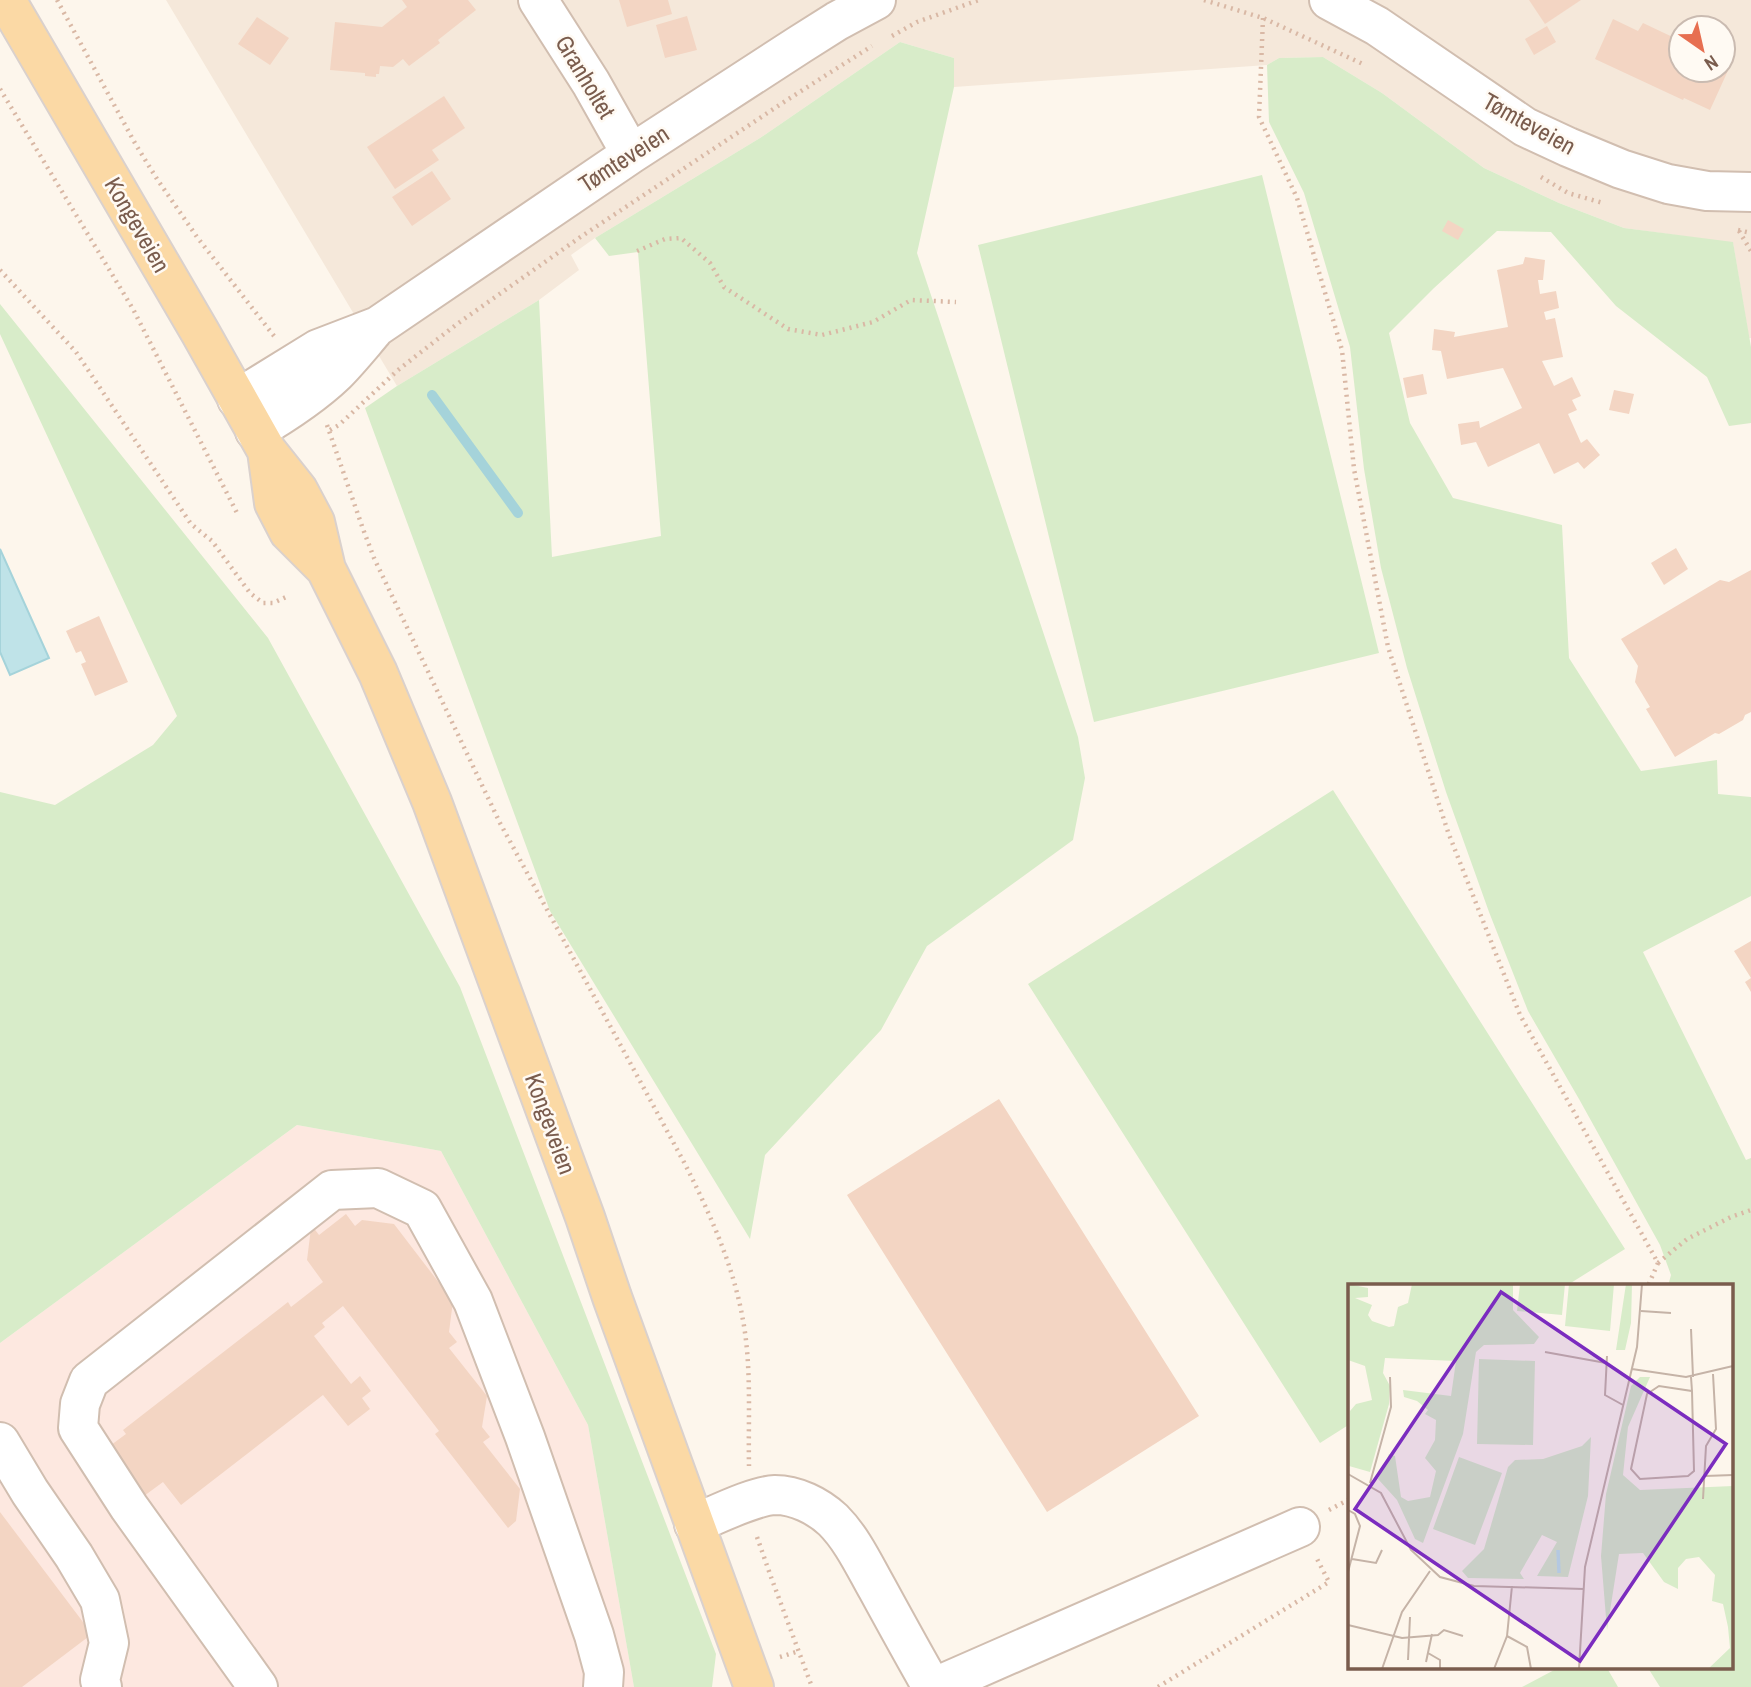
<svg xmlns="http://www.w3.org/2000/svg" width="1751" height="1687" viewBox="0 0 1751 1687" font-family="'Archivo Narrow',sans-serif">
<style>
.residential{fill:#f5e8da;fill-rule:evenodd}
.commercial{fill:#fde8e0}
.green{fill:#d8ecc9}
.water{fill:#bfe3e8;stroke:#a5d3da;stroke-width:2}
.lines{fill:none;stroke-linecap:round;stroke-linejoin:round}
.stream{stroke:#a5d3da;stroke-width:10}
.building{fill:#f3d5c3}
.minor-casing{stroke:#d1beb0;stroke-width:42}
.major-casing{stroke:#dad1cd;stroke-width:42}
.path{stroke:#d9b8a5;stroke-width:4.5;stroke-dasharray:2 5;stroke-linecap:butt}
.minor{stroke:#fff;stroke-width:38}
.major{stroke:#fbd9a5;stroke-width:38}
.labels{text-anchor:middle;stroke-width:5;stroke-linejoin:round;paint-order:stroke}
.street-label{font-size:24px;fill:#7a5c4d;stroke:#fffaf3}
.inset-river{fill:none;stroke:#bfe3e8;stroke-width:3.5}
.inset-road{fill:none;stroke:#c5b3a7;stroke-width:2}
.view{fill:#7b2cbf;fill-opacity:0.15;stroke:#7b2cbf;stroke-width:3.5}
.inset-edge{fill:none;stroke:#7a5c4d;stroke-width:3.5}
</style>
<rect width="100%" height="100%" fill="#fdf6ec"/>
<path class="residential" d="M 166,0 L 1751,0 L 1751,338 L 1749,338 L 1733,243 L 1624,228 L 1559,203 L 1484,168 L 1382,93 L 1323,57 L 1279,58 L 1267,65 L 954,87 L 954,58 L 900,42 L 760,138 L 595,238 L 571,255 L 579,270 L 539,300 L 397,386 ZM 1681,28 L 1723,28 L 1723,70 L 1681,70 Z"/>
<path class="commercial" d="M 297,1125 L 441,1151 L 588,1425 L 634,1687 L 0,1687 L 0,1343 Z"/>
<path class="green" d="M 900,42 L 954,58 L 954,87 L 917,253 L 1078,737 L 1085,778 L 1073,840 L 927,946 L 881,1030 L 765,1155 L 750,1239 L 550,911 L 365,408 L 397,386 L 539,300 L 552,557 L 661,536 L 638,252 L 609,256 L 595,238 L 760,138 Z
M 1323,57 L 1382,93 L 1484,168 L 1559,203 L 1624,228 L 1733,242 L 1751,347 L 1751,423 L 1729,426 L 1707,377 L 1616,306 L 1551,232 L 1497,231 L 1434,288 L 1389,333 L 1410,423 L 1453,498 L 1562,525 L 1569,658 L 1641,771 L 1717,760 L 1718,794 L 1751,797 L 1751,896 L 1643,952 L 1746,1160 L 1751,1158 L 1751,1687 L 1660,1687 L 1648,1668 L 1732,1668 L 1732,1286 L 1668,1286 L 1671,1275 L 1660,1245 L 1579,1099 L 1528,1011 L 1489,912 L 1446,792 L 1407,668 L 1381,568 L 1364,469 L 1350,347 L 1304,193 L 1269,122 L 1267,65 L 1279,58 Z
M 1262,175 L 1379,653 L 1094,722 L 978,245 Z
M 0,304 L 268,638 L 460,987 L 716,1654 L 712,1687 L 634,1687 L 588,1425 L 441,1151 L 297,1125 L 0,1343 L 0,792 L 55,805 L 153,745 L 177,716 L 0,334 Z
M 1333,790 L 1625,1249 L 1566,1286 L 1350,1286 L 1350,1424 L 1320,1443 L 1028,984 Z
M 1558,1668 L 1607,1668 L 1618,1687 L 1522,1687 Z"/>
<path class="water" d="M 0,549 L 49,658 L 10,675 L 0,652 Z"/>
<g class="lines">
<path class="stream" d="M 432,395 L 518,513"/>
</g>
<path class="building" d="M 402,0 L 468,0 L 476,10 L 438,40 L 440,43 L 409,66 L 403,59 L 393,67 L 380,66 L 379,74 L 376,74 L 376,77 L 365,76 L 365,73 L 330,70 L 335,22 L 382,27 L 407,7 Z
M 619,0 L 668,0 L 672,14 L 627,27 Z
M 1529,0 L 1581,0 L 1545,24 Z
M 687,16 L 697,50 L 665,58 L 656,25 Z
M 257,17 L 289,38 L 270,65 L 238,44 Z
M 1613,19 L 1638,31 L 1643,23 L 1681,41 L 1681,70 L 1723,70 L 1723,60 L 1731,64 L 1710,110 L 1684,98 L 1683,100 L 1595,59 Z
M 1547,26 L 1556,42 L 1534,55 L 1525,39 Z
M 444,96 L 465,128 L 432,150 L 439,160 L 395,189 L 367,147 Z
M 432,171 L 451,199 L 412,226 L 392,197 Z
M 1448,220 L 1464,229 L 1458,240 L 1442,231 Z
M 1525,257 L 1545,260 L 1543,280 L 1538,280 L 1540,294 L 1556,291 L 1559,308 L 1544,312 L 1546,320 L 1555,318 L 1563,357 L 1542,361 L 1554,386 L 1572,377 L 1581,396 L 1572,400 L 1577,410 L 1568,414 L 1581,443 L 1587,439 L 1600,455 L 1584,469 L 1578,462 L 1554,474 L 1539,443 L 1488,467 L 1476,442 L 1461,445 L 1458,424 L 1479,421 L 1480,428 L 1522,408 L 1503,368 L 1447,379 L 1441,351 L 1432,350 L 1434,329 L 1455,332 L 1454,337 L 1508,327 L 1497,270 L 1523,264 Z
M 1423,374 L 1427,394 L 1407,398 L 1403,378 Z
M 1614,390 L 1634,394 L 1629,414 L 1609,410 Z
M 1676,548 L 1688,569 L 1664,585 L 1651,563 Z
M 1751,570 L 1751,712 L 1745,715 L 1743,720 L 1719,734 L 1715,733 L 1675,757 L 1646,709 L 1650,707 L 1635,682 L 1638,666 L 1621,639 L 1720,580 L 1729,582 Z
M 99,616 L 128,682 L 95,696 L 81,664 L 86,662 L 81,651 L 76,653 L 66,631 Z
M 1751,941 L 1751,992 L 1745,982 L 1751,978 L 1734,951 Z
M 999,1099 L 1199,1416 L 1047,1512 L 847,1195 Z
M 346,1214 L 355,1226 L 362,1220 L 394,1224 L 453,1301 L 449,1332 L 457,1342 L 449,1348 L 487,1396 L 482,1427 L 490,1437 L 483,1442 L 520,1489 L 516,1521 L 508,1528 L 435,1434 L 439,1431 L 343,1306 L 322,1323 L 325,1327 L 314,1336 L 351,1384 L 360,1376 L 371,1391 L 362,1398 L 370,1409 L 348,1426 L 323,1395 L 181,1505 L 163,1482 L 144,1496 L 107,1448 L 126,1434 L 123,1430 L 288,1302 L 291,1307 L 323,1282 L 307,1260 L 311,1228 L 313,1227 L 319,1235 Z
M 0,1512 L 92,1634 L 22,1687 L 0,1687 Z"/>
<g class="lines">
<defs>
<path id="minor" d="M 538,0 L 591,83 L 631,154
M 1329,0 L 1377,26 L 1525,127 L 1568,147 L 1621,169 L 1668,184 L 1707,191 L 1751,192
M 237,399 L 318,349 L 378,326 L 631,154 L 799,45 L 837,21 L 876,0
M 255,431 C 284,414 312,396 336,373 C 349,360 361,345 373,331
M 0,1442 L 30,1492 L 74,1556 L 100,1600 L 109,1643 L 100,1680 L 102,1687
M 694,1524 C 716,1515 753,1496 775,1495 C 796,1495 818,1506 833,1520 C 852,1539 864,1565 877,1588 C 895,1621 913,1654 932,1687
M 258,1687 L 129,1507 L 78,1428 L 80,1404 L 89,1381 L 332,1190 L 378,1188 L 422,1209 L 473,1301 L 525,1437 L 594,1635 L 604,1672 L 603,1687
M 935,1687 L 1300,1527"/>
<path id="major" d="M 6,0 L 200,332 L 267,451 L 298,490 L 315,522 L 326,569 L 378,673 L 432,802 L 585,1217 L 612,1297 L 754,1687
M 267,451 L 274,503 L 289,532 L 326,569"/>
</defs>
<use href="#minor" class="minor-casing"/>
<use href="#major" class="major-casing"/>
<path class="path" d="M 57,0 L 136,145 L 157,179 L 197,237 L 274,336
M 1204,0 L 1263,18 L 1365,65
M 1263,18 L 1259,117 L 1297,198 L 1342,350 L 1354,469 L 1388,647 L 1448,832 L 1520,1015 L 1658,1263 L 1648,1286
M 892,36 L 917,22 L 979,0
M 0,89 L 133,309 L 237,513
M 1541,177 L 1568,193 L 1603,203
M 1738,230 L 1751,233
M 1739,231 L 1751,251
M 637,251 L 665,239 L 681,238 L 710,263 L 724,287 L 788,329 L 822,335 L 873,322 L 911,300 L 956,302
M 0,270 L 76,352 L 191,524 L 212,541 L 250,593 L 263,603 L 273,603 L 286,597
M 327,425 L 363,529 L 374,558 L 500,823 L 685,1164 C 709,1212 732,1262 742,1315 C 752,1364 748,1416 749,1466
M 330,430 L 339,425 L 398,370 L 457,324 L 579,238 L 787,100 L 872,46
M 1658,1263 L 1687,1239 L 1731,1217 L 1751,1210
M 1329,1510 L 1350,1499
M 757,1537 L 771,1577 L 812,1687
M 780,1657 L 799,1651
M 1158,1687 L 1329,1582 L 1316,1557"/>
<use href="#minor" class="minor"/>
<use href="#major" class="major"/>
</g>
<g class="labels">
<g class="street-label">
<text transform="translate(585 77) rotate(59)" y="8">Granholtet</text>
<text transform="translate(1529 124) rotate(29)" y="8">Tømteveien</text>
<text transform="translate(624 159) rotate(-33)" y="8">Tømteveien</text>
<text transform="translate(137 225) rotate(60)" y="8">Kongeveien</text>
<text transform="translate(550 1124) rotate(70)" y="8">Kongeveien</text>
</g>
</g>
<g transform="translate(1348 1284)">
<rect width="385" height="385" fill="#fdf6ec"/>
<path d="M 0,0 L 20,4 L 20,13 L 7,14 L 24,21 L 20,31 L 24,37 L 41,43 L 46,42 L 50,23 L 60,19 L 64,0 L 165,0 L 165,26 L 191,53 L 186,60 L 136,61 L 128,68 L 115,150 L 75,259 L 67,255 L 49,216 L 30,195 L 41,170 L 47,172 L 53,213 L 60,217 L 82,213 L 88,187 L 77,174 L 87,156 L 88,136 L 77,130 L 80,126 L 69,117 L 56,113 L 55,106 L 103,112 L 108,77 L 37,74 L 35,89 L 42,102 L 41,120 L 22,188 L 1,182 L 2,127 L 8,120 L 24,116 L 17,82 L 0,76 ZM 172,0 L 217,0 L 214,31 L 169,27 ZM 221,0 L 266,0 L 262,47 L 217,42 ZM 278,0 L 284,0 L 283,39 L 277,66 L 268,66 ZM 131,75 L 187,77 L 185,161 L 129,160 ZM 292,93 L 302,93 L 280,143 L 275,191 L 292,206 L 385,202 L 385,385 L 360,385 L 382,364 L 380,343 L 375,320 L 364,317 L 367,291 L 351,273 L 338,275 L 330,284 L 330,305 L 316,298 L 295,269 L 271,270 L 259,346 L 253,272 L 258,210 L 283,102 ZM 243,153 L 240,212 L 220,293 L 189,292 L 209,258 L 194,251 L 172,289 L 176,295 L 120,294 L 114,287 L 136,265 L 160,183 L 167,176 L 195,175 L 234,162 ZM 111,173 L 154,189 L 127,261 L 85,245 Z" fill="#d8ecc9"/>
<path class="inset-river" d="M 210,266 L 211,289"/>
<path class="inset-road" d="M 293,27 L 323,29M 343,45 L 345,93M 197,68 L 258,79M 259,72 L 257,111 L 275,121M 284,85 L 338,93 L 385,82M 343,93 L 344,107 L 311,102 L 299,110 L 283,185 L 292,195 L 340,192 L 346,187 L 344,107M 0,190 L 33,209 L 63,266 L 92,293 L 126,302 L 236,305M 357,192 L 385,191M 22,199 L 43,123 L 42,93M 355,215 L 358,162 L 368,145 L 365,90M 0,226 L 7,230 L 12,242 L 0,288M 4,275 L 28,279 L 34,266M 0,341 L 54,354 L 90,351 L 96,346 L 115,352M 159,352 L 179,363 L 183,385M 80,369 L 92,376 L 92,384M 60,376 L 62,333M 78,378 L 84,350M 34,385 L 54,328 L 82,287M 146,385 L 159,352 L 164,302M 231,385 L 237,283 L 289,63 L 294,0"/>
<path class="view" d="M 153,8 L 378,160 L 232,377 L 7,225 Z"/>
<rect width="385" height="385" class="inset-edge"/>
</g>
<g transform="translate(1702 49) rotate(146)"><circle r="33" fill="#fffaf3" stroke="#cabbb1" stroke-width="2"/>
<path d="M0-5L12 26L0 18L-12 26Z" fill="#e76f51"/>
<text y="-10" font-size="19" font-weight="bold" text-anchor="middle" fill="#7a5c4d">N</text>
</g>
</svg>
